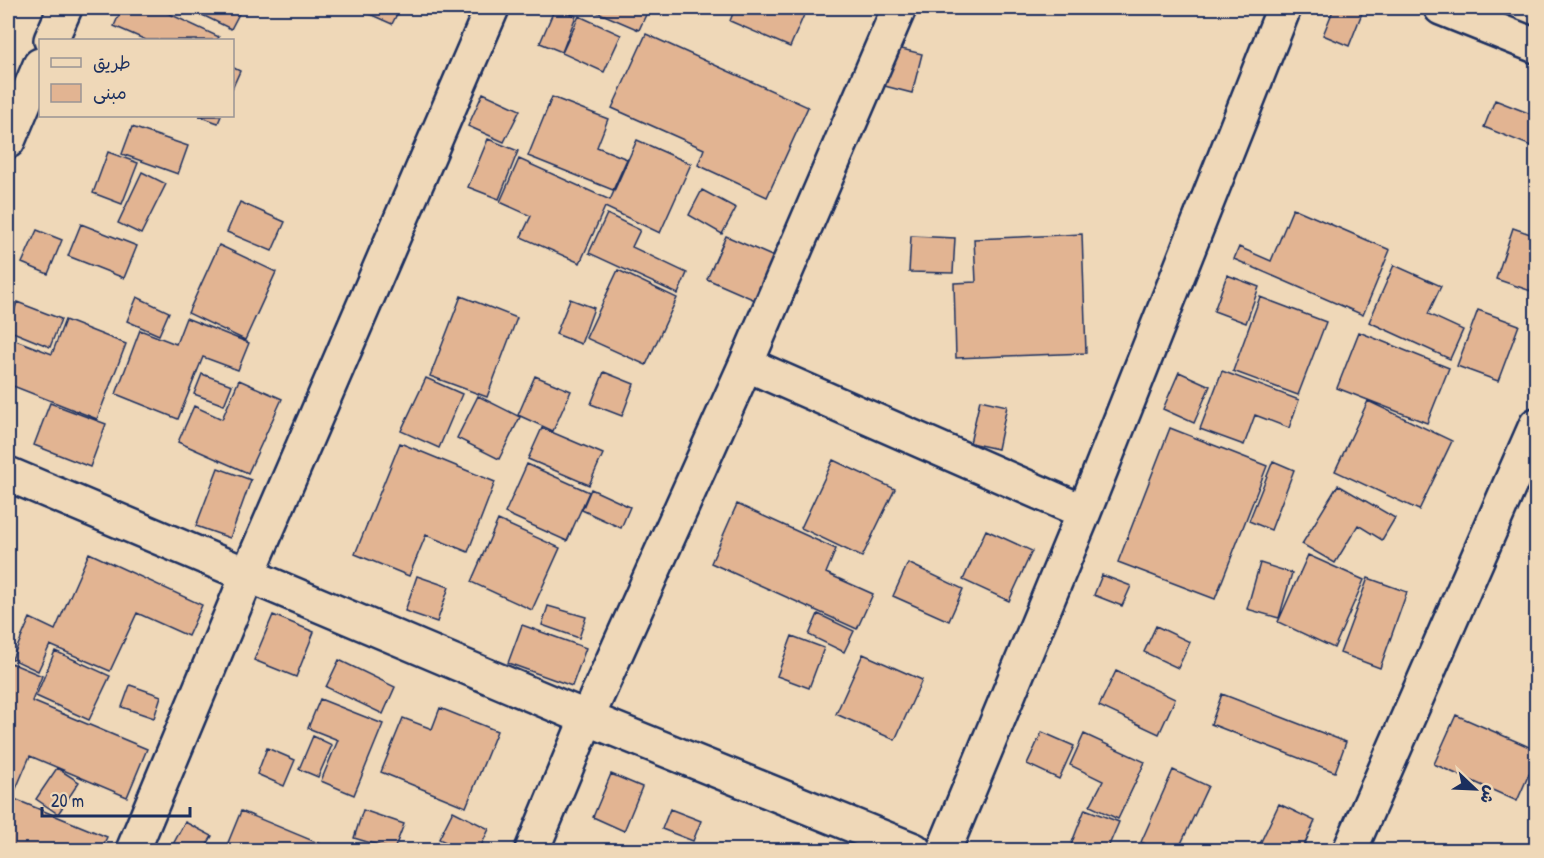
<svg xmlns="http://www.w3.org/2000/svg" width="1544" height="858" viewBox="0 0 1544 858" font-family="'Patrick Hand','Playpen Sans Arabic',sans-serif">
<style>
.building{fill:#e2b492;stroke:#1b2f5e;stroke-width:1.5}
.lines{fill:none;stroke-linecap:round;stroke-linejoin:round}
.street-casing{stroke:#1b2f5e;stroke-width:38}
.street{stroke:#efd8b8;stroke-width:33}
</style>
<rect width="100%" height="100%" fill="#efd8b8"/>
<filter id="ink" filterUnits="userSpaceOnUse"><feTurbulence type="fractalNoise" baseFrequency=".0167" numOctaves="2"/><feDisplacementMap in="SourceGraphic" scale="12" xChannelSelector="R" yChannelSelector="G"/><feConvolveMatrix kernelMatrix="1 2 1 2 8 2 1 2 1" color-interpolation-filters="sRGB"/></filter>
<g filter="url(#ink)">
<path class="building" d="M 122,8 L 157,8 L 219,37 L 217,40 L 146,40 L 114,26 Z
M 188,8 L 242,8 L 231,29 Z
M 356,8 L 400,8 L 392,24 Z
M 555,8 L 576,16 L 562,52 L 540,43 Z
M 588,8 L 649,8 L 639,30 Z
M 735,8 L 807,8 L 790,47 L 730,21 Z
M 1334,8 L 1364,8 L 1349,46 L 1323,35 Z
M 579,16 L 621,35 L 604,72 L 562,53 Z
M 646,34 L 808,107 L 767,197 L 698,165 L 704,149 L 612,108 Z
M 878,43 L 922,54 L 912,93 L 869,82 Z
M 232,67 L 240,71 L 232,89 Z
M 483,93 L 520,110 L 504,142 L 468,126 Z
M 552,97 L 608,119 L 597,147 L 627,159 L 613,190 L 528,156 Z
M 1495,100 L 1536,116 L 1536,148 L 1484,127 Z
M 199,116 L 221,116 L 218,123 Z
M 132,127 L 188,146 L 178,174 L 122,154 Z
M 488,139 L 518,151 L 499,199 L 468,187 Z
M 637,140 L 691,164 L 660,233 L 605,207 L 580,263 L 521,237 L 531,216 L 500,202 L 519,159 L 610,200 Z
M 108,152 L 138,163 L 122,204 L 93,193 Z
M 142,172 L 166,184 L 141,234 L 118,223 Z
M 702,190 L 736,208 L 722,234 L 689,215 Z
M 240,202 L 285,222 L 272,251 L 227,232 Z
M 1293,208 L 1390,250 L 1363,315 L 1234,259 L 1239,247 L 1271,261 Z
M 607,214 L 640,230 L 632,247 L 687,273 L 678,294 L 589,253 Z
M 81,224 L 137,246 L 124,278 L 68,256 Z
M 1513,228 L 1536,236 L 1536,277 L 1531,291 L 1496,279 Z
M 37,230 L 62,240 L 48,274 L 22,263 Z
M 1082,234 L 1086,353 L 956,358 L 954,283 L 976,282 L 974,239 Z
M 726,236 L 774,257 L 755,300 L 707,279 Z
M 911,236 L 955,238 L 953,273 L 909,272 Z
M 219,245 L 276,272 L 245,340 L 188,313 Z
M 1394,265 L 1441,286 L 1428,314 L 1463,330 L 1450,359 L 1369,322 Z
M 618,270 L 677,298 L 646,365 L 586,338 Z
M 1227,275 L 1259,287 L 1246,323 L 1214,311 Z
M 461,296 L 517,318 L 487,397 L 430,376 Z
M 137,297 L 169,312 L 159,335 L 127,321 Z
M 1260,297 L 1326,322 L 1298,395 L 1233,371 Z
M 570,299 L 594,308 L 581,344 L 556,334 Z
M 17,302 L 61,319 L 50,347 L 8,330 Z
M 1478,310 L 1519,325 L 1498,381 L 1457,366 Z
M 186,318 L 249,343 L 238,370 L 203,357 L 178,419 L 116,394 L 140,330 L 176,344 Z
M 65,320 L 126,344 L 97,419 L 8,384 L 8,337 L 52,354 Z
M 1359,332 L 1449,368 L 1427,423 L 1337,388 Z
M 1222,371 L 1299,400 L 1289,428 L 1255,415 L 1244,445 L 1200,429 Z
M 604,372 L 634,384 L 622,416 L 591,404 Z
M 1179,372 L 1210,386 L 1194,423 L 1163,409 Z
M 202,374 L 232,385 L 224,405 L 194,394 Z
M 535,376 L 571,391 L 553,431 L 518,415 Z
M 426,378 L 462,394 L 439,448 L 401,431 Z
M 239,380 L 282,399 L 248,473 L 178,442 L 194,406 L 222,419 Z
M 478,396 L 520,417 L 499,459 L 457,438 Z
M 980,400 L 1007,406 L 998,449 L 970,443 Z
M 1368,401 L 1452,441 L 1419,510 L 1335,471 Z
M 50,403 L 106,424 L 90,467 L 34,445 Z
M 542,428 L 603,454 L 589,485 L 528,459 Z
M 1170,428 L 1267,466 L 1215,599 L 1118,562 Z
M 400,443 L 495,482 L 468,552 L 426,535 L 409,576 L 355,554 Z
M 833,460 L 895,489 L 862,557 L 801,528 Z
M 1273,461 L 1294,470 L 1271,530 L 1249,521 Z
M 527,464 L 589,492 L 567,541 L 505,513 Z
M 218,468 L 251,480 L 230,538 L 196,526 Z
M 1338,485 L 1395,518 L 1382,540 L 1358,525 L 1335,563 L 1302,544 Z
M 591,489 L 630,507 L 621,528 L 582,510 Z
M 737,504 L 836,549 L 826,573 L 873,594 L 857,629 L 711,563 Z
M 498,520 L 560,548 L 532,610 L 471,582 Z
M 986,530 L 1032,551 L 1009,601 L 963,580 Z
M 89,553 L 202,605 L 188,636 L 137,613 L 110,671 L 50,645 L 38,671 L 12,659 L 30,618 L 55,630 Z
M 1308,555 L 1364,580 L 1334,648 L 1278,622 Z
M 908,563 L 963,589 L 949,621 L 893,596 Z
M 1260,563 L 1292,573 L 1279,618 L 1247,609 Z
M 1102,575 L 1131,586 L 1122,606 L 1094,595 Z
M 417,576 L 449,587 L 437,622 L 405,611 Z
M 1368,578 L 1407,592 L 1380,668 L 1340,653 Z
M 548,606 L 586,617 L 579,638 L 542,625 Z
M 818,614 L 854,631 L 844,652 L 809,635 Z
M 273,615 L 314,632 L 296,677 L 254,660 Z
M 522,625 L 586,648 L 572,686 L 508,663 Z
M 1156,626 L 1190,642 L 1178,668 L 1144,652 Z
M 792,636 L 824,648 L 809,688 L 777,676 Z
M 55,651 L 110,676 L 89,720 L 36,696 Z
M 863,654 L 922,680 L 895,740 L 836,714 Z
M 339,660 L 395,687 L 383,714 L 326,687 Z
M 11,663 L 42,676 L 32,701 L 147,749 L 127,797 L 30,756 L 12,798 L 107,837 L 101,850 L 8,850 L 8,670 Z
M 1116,671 L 1175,699 L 1159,734 L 1099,706 Z
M 130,685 L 161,696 L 154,718 L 122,707 Z
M 1222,694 L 1346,742 L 1335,772 L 1211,724 Z
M 320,699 L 383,724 L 354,795 L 321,781 L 338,740 L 308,728 Z
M 440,708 L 497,731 L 466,807 L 381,772 L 403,718 L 432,729 Z
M 1456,715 L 1536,750 L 1536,758 L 1517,801 L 1434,764 Z
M 1042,732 L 1074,746 L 1059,779 L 1027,764 Z
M 1084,734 L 1145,762 L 1118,819 L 1090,806 L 1103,781 L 1070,765 Z
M 313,736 L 332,745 L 318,777 L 299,769 Z
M 267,748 L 295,760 L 284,786 L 257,774 Z
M 57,768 L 79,782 L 58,814 L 36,799 Z
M 1173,770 L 1208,786 L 1178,850 L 1159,850 L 1141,842 Z
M 611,774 L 642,787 L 624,831 L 593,817 Z
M 1279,804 L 1315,821 L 1302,850 L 1257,850 Z
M 670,809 L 701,821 L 693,841 L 662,829 Z
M 1085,809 L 1119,822 L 1107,850 L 1069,850 Z
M 363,810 L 404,824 L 394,850 L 354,838 Z
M 241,811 L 323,845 L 320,850 L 225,850 Z
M 453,811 L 489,829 L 479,850 L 462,850 L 439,839 Z
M 185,822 L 212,836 L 204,850 L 170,850 Z"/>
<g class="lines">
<defs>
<path id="street" d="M 1441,8 L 1536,46
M 51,40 L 65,8
M 8,141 L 40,65
M 746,364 L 1084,512
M 8,474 L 587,718 L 914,850
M 133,850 L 248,574 L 492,8
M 532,850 L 587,718 L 746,364 L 899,8
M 944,850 L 1084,512 L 1284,8
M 1350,850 L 1536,425"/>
</defs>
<use href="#street" class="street-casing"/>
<use href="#street" class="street"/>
</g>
</g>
<rect width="1544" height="858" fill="none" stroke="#efd8b8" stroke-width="30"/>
<rect x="15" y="15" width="1514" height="828" fill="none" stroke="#1b2f5e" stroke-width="2" filter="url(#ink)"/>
<rect x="39" y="39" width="195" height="78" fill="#efd8b8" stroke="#9a9494" stroke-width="1.5"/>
<rect x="51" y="58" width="30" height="9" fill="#efd8b8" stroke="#9a9494" stroke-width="1.5"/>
<text x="93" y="69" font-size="18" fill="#1b2f5e">طريق</text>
<rect x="51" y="84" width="30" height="18" fill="#e2b492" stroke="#9a9494" stroke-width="1.5"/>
<text x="93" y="99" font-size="18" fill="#1b2f5e">مبنى</text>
<g transform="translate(1475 789) rotate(113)" stroke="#efd8b8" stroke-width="4.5" paint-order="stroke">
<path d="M0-4.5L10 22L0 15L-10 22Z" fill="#1b2f5e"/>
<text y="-9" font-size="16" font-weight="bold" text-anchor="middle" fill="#1b2f5e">ش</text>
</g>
<path d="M42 807v9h148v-9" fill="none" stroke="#1b2f5e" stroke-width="3"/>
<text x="51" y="807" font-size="18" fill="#1b2f5e" stroke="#efd8b8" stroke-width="4.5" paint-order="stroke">20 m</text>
</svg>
